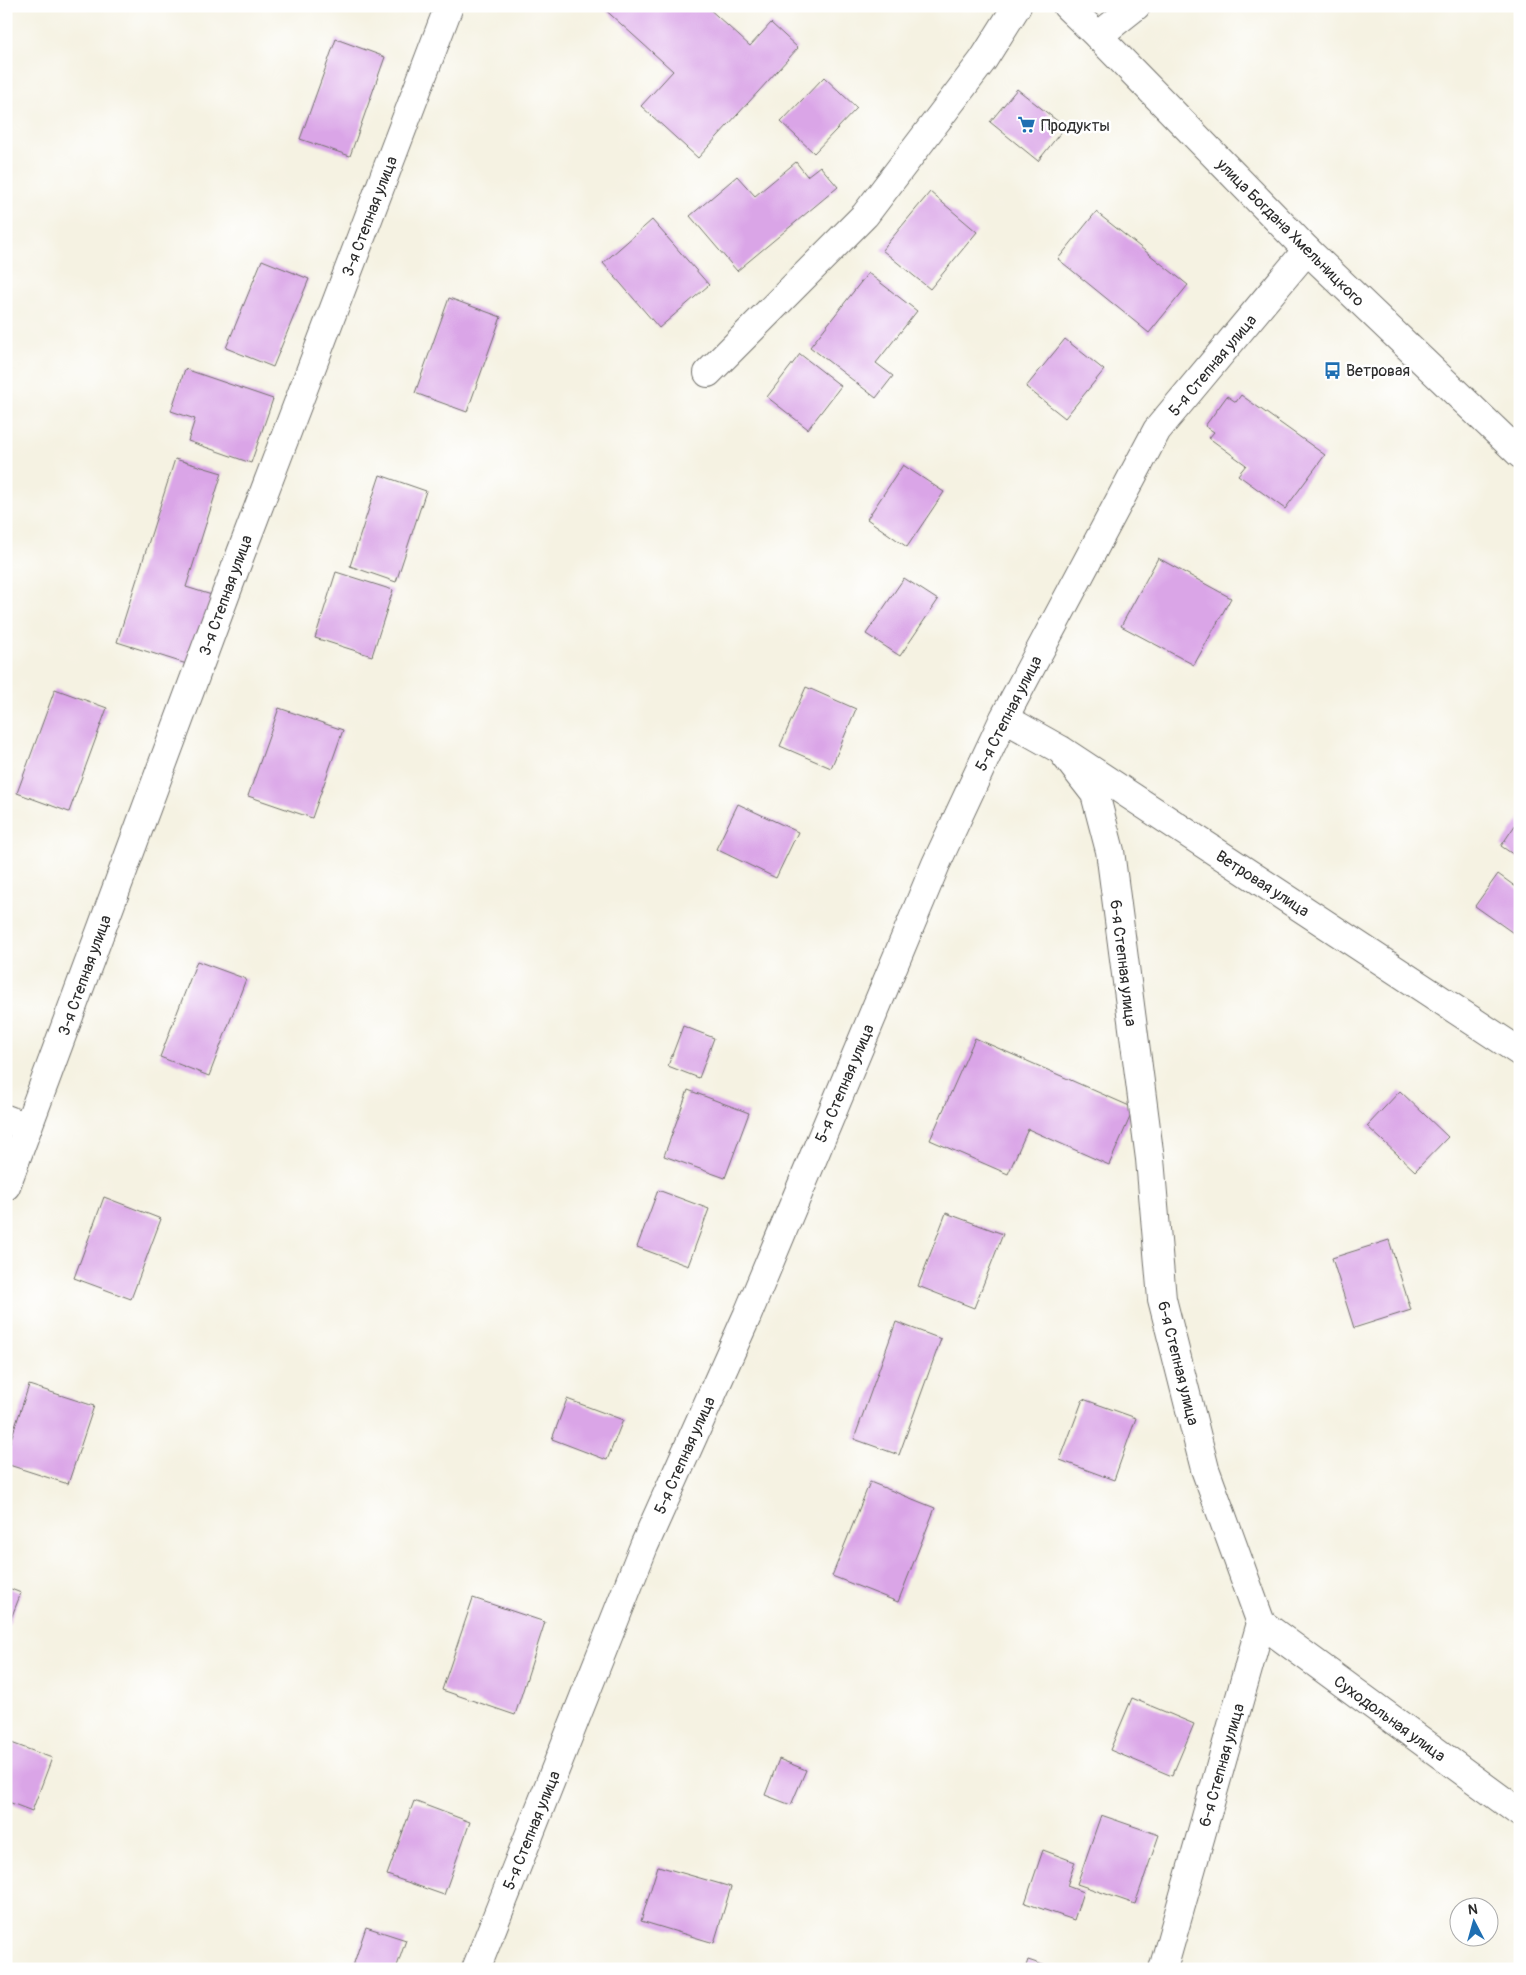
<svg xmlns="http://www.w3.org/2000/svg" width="1526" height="1975" viewBox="0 0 1526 1975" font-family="Pangolin,sans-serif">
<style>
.building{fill:#daa5e7}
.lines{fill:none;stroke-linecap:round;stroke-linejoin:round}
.street-casing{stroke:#72716b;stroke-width:30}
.secondary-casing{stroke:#72716b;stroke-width:30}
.street{stroke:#fff;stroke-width:28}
.secondary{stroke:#fff;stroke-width:28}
.labels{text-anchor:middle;stroke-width:5;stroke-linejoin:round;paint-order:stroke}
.poi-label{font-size:16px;fill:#2b2b2b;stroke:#fff;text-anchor:start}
.street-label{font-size:16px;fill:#2b2b2b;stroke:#fff}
</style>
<rect width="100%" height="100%" fill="#fff"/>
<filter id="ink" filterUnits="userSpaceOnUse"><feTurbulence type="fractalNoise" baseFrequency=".02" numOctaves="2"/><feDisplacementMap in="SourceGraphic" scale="10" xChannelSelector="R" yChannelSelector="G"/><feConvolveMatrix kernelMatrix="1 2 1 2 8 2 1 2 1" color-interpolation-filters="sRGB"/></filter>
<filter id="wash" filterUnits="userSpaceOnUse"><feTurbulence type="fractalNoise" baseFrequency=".0096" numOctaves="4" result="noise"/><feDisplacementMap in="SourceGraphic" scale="20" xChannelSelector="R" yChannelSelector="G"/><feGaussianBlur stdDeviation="1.12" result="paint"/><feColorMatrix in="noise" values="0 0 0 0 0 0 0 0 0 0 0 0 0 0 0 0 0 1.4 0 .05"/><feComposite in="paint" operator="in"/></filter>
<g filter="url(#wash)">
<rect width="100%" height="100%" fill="#f5f2e2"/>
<g id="blocks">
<path class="building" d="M 601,6 L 706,6 L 750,46 L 771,23 L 798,48 L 698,158 L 641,106 L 673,71 Z
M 336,39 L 385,57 L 350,156 L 300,139 Z
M 824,77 L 857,108 L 814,153 L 781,122 Z
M 1017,89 L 1065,127 L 1038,161 L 990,122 Z
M 796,162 L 807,176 L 820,166 L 838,187 L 737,271 L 690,216 L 737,176 L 755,196 Z
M 930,192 L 977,232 L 930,289 L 882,250 Z
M 1096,212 L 1188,285 L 1149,333 L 1058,259 Z
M 652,220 L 709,285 L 659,328 L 603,263 Z
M 262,260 L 309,279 L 273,367 L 226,348 Z
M 868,273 L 917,311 L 876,363 L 893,376 L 876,398 L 810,347 Z
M 449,298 L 501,317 L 467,412 L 415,393 Z
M 1065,339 L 1104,370 L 1065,418 L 1026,387 Z
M 800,354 L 841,386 L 808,429 L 767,397 Z
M 185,369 L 273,399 L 251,463 L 188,441 L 195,419 L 171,411 Z
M 1241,395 L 1325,455 L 1285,509 L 1238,475 L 1246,465 L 1209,438 L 1214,432 L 1205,426 L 1227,396 L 1236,402 Z
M 175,459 L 222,473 L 186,587 L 215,596 L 193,666 L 117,642 Z
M 903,465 L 944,492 L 907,547 L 867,519 Z
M 380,475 L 426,491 L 396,582 L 350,566 Z
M 1158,558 L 1231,598 L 1194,665 L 1121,626 Z
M 336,572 L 393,590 L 372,656 L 315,638 Z
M 904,578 L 938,600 L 900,656 L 866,634 Z
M 806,687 L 856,709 L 831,768 L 780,746 Z
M 55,689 L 107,708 L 69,812 L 17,793 Z
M 279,708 L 343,730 L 312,818 L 248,796 Z
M 738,804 L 798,832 L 776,878 L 716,849 Z
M 1520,818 L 1520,859 L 1501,846 Z
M 1498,874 L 1520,890 L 1520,929 L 1516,935 L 1475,906 Z
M 197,961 L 246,979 L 209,1076 L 160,1057 Z
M 683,1026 L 714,1038 L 699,1078 L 668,1066 Z
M 975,1038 L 1134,1108 L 1109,1165 L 1028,1129 L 1008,1174 L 930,1140 Z
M 688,1090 L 749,1113 L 725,1178 L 664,1156 Z
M 1400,1091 L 1448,1137 L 1415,1171 L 1367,1126 Z
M 658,1190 L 709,1209 L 688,1266 L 637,1247 Z
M 104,1197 L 161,1219 L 131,1299 L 74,1278 Z
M 946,1213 L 1003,1234 L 974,1308 L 918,1286 Z
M 1389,1240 L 1411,1310 L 1354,1328 L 1332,1258 Z
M 896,1322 L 941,1339 L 899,1455 L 854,1439 Z
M 29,1385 L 94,1406 L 68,1484 L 6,1464 L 6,1454 Z
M 567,1399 L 623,1420 L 607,1460 L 552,1439 Z
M 1083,1399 L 1136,1418 L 1114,1480 L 1060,1460 Z
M 870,1482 L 935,1508 L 898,1602 L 832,1576 Z
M 6,1587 L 21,1593 L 6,1631 Z
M 473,1598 L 545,1622 L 515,1715 L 442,1690 Z
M 1132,1698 L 1194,1724 L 1172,1776 L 1110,1750 Z
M 6,1741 L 52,1758 L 32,1811 L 6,1801 Z
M 779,1759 L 806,1770 L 791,1805 L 765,1795 Z
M 414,1801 L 470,1822 L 444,1895 L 387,1875 Z
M 1101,1815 L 1159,1835 L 1135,1904 L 1077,1884 Z
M 1043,1850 L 1075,1862 L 1067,1886 L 1083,1892 L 1074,1920 L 1025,1903 Z
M 658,1866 L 731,1887 L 714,1943 L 641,1921 Z
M 366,1927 L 406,1940 L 396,1969 L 352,1969 Z
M 1028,1960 L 1052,1968 L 1052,1969 L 1025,1969 Z"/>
</g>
</g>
<g filter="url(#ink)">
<use href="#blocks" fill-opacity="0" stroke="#72716b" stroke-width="1"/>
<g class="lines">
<defs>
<path id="street" d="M 1098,36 L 1136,6
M 708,373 L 865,215 L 983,60 L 1017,6
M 1004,718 L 1061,750 L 1520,1052
M 1061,750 L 1095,794 L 1110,851 L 1150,1159 L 1162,1299 L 1205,1469 L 1261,1623 L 1163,1969
M 6,1119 L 27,1127
M 6,1186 L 241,553 L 449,6
M 1261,1623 L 1520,1813
M 476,1969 L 644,1546 L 747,1316 L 936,864 L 1004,718 L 1157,430 L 1307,250"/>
<path id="secondary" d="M 1067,6 L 1098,36 L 1307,250 L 1520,454"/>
</defs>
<use href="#street" class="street-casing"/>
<use href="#secondary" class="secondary-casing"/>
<use href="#street" class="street"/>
<use href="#secondary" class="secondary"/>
</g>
</g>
<defs>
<symbol id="supermarket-bare" viewBox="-9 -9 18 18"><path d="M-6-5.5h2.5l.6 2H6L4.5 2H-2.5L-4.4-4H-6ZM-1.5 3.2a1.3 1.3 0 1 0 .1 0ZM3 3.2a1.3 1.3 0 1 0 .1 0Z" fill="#1f6fb2" stroke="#fff" stroke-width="2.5" paint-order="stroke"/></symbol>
<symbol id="bus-bare" viewBox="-9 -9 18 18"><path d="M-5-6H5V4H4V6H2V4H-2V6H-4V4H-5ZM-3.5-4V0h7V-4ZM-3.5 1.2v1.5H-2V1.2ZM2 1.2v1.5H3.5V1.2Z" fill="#1f6fb2" stroke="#fff" stroke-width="2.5" paint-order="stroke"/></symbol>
</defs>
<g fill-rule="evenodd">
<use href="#supermarket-bare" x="1014" y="112" width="25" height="25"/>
<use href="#bus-bare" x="1320" y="358" width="25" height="25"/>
</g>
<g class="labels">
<g class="poi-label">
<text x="1041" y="131">Продукты</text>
<text x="1346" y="376">Ветровая</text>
</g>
<g class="street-label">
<text transform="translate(369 216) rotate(-69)" y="6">3-я Степная улица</text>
<text transform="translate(1291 232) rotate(45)" y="6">улица Богдана Хмельницкого</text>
<text transform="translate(1212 365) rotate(-50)" y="6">5-я Степная улица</text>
<text transform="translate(225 595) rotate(-70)" y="6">3-я Степная улица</text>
<text transform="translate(1008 713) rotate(-63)" y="6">5-я Степная улица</text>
<text transform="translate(1263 883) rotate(33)" y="6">Ветровая улица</text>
<text transform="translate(1124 963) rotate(83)" y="6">6-я Степная улица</text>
<text transform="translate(84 975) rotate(-70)" y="6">3-я Степная улица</text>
<text transform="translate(844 1083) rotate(-67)" y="6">5-я Степная улица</text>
<text transform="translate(1179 1363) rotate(76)" y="6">6-я Степная улица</text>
<text transform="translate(684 1455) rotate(-66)" y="6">5-я Степная улица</text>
<text transform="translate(1390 1718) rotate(36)" y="6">Суходольная улица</text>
<text transform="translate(1221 1765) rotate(-74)" y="6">6-я Степная улица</text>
<text transform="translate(531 1830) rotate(-68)" y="6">5-я Степная улица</text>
</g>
</g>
<rect width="1526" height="1975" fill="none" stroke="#fff" stroke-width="25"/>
<g transform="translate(1474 1922) rotate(354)"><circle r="24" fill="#ffffff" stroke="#aaaaaa"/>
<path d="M0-4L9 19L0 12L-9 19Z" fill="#1f6fb2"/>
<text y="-8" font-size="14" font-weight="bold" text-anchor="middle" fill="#2b2b2b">N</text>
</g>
</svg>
